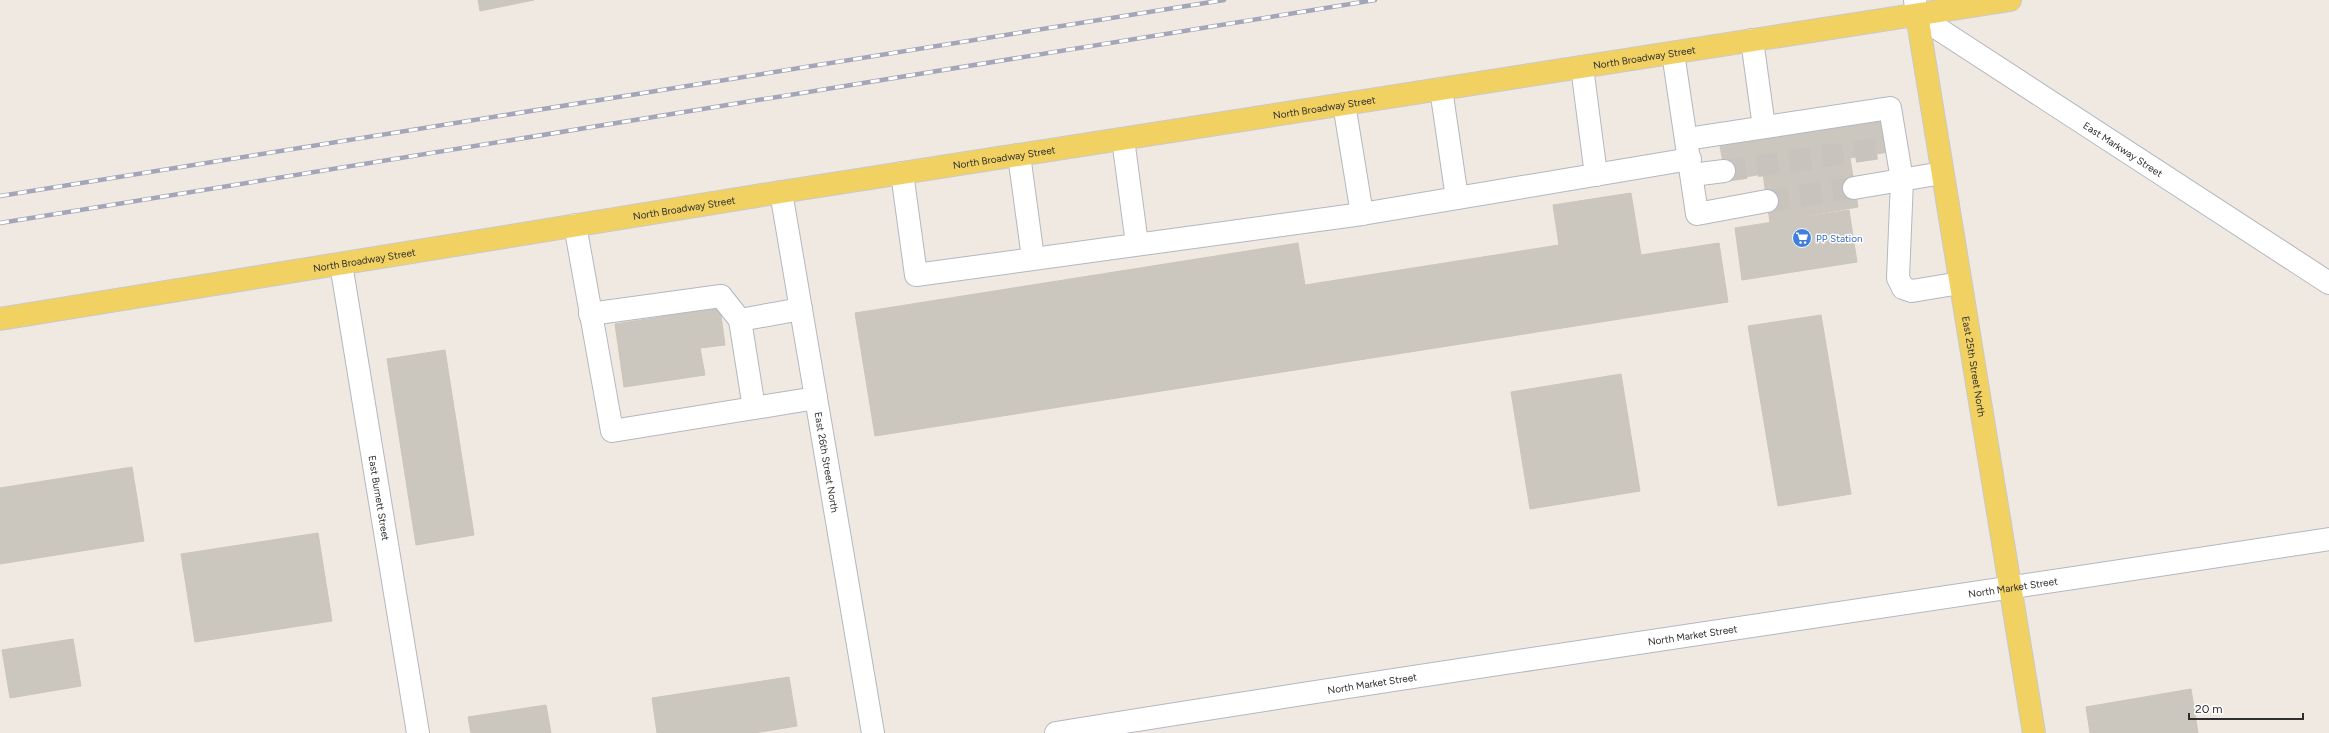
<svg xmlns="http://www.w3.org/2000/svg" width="2329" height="733" viewBox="0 0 2329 733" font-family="Figtree,sans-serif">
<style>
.building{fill:#cbc7bf;stroke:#cbc5ba}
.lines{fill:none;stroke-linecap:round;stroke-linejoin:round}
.minor-tunnel{stroke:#c8c4bd;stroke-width:22;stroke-dasharray:22 11;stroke-linecap:butt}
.minor-casing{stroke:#b4b7c1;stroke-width:24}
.major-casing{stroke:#c9c9c9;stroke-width:24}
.minor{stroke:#fff;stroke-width:22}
.major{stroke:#f2d163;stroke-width:22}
.rail-casing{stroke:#a3a6b8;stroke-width:4.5}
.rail{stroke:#fff;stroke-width:3;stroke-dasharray:9;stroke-linecap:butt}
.labels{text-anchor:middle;stroke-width:3;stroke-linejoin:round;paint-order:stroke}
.street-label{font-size:10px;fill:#2e2e2e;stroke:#fff}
.shop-label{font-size:10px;fill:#366cbe;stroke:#fff;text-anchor:start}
</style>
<rect width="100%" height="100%" fill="#efe9e1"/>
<path class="building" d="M 478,0 L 534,0 L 480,11 Z
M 1883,113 L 1889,152 L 1850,158 L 1858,207 L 1770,222 L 1763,174 L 1726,180 L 1719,140 Z
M 1631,193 L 1641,255 L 1719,243 L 1728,302 L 875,436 L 855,313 L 1298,243 L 1305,285 L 1559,245 L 1553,205 Z
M 1849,210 L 1857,262 L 1742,280 L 1735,228 Z
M 720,308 L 725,345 L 700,348 L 705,375 L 624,387 L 615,324 Z
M 1821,315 L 1851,494 L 1778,506 L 1748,326 Z
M 445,350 L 474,535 L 416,545 L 387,359 Z
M 1621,374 L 1640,491 L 1530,509 L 1511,392 Z
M 132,467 L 144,541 L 0,564 L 0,488 Z
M 318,533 L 332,621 L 195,642 L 181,554 Z
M 73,639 L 81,686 L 10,698 L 2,650 Z
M 789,677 L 797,726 L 754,733 L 657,733 L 652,698 Z
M 2191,689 L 2198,733 L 2090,733 L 2086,707 Z
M 546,705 L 551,733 L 471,733 L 468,717 Z"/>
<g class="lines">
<path class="minor-tunnel" d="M 1724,171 L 1888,147
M 1767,201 L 1854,188"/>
<defs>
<g id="minor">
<path id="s1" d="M 1915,0 L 1917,15 L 2329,283"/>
<path d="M 1752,40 L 1764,127"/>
<path d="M 1673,53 L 1697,214 L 1767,201"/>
<path d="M 1582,67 L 1596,175"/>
<path d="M 1441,89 L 1457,198"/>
<path d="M 1344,104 L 1362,214 L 1690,159"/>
<path d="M 1123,139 L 1137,244"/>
<path d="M 1687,139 L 1890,108 L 1902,180 L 1898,278 L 1903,288 L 1912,291 L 1960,283"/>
<path d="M 1019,155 L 1033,258"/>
<path d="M 902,173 L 916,275 L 1362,214"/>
<path d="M 1692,175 L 1724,171"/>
<path d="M 1854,188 L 1942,173"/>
<path id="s2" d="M 781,192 L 873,733"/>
<path d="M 575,225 L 612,431 L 816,398"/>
<path id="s3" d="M 341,264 L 418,733"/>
<path d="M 590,314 L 721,296 L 740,320"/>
<path d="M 754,408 L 740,320 L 801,309"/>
<path id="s4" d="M 1056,733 C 1480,664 1905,605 2329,539"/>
</g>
<g id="major">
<path id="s5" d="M 1917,15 L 2034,733"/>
<path id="s6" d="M 0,319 L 781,192 L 2010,0"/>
</g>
</defs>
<use href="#minor" class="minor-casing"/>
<use href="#major" class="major-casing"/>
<use href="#minor" class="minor"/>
<use href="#major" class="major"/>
<defs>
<path id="rail" d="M 0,196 L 1224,0
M 0,223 L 1375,0"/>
</defs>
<use href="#rail" class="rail-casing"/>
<use href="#rail" class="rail"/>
</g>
<defs>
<symbol id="supermarket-disc" viewBox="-11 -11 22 22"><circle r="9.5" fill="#3f7fe0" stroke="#fff"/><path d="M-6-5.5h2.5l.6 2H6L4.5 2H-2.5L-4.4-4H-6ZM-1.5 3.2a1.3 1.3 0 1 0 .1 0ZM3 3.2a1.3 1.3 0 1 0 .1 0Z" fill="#fff"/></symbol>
</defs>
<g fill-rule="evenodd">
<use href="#supermarket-disc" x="1791" y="227" width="22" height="22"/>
</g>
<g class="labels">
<g class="street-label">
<text dy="4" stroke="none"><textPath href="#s6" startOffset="1665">North Broadway Street</textPath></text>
<text dy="4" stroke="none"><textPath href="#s6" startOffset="1341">North Broadway Street</textPath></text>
<text dy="4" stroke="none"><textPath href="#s1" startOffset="261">East Markway Street</textPath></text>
<text dy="4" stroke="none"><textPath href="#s6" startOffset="1017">North Broadway Street</textPath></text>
<text dy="4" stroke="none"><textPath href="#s6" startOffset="693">North Broadway Street</textPath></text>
<text dy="4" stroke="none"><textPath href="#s6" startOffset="369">North Broadway Street</textPath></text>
<text dy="4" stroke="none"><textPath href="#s5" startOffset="356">East 25th Street North</textPath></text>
<text dy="4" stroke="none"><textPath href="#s2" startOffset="274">East 26th Street North</textPath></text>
<text dy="4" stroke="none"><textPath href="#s3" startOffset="237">East Burnett Street</textPath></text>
<text dy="4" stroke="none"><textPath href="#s4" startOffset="968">North Market Street</textPath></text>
<text dy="4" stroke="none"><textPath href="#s4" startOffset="644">North Market Street</textPath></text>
<text dy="4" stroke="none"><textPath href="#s4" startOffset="320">North Market Street</textPath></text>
</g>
<g class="shop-label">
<text x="1816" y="242">PP Station</text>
</g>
</g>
<path d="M2189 713v6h114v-6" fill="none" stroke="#2e2e2e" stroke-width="2"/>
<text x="2195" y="713" font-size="12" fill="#2e2e2e" stroke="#ffffff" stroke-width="3" paint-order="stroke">20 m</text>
</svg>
